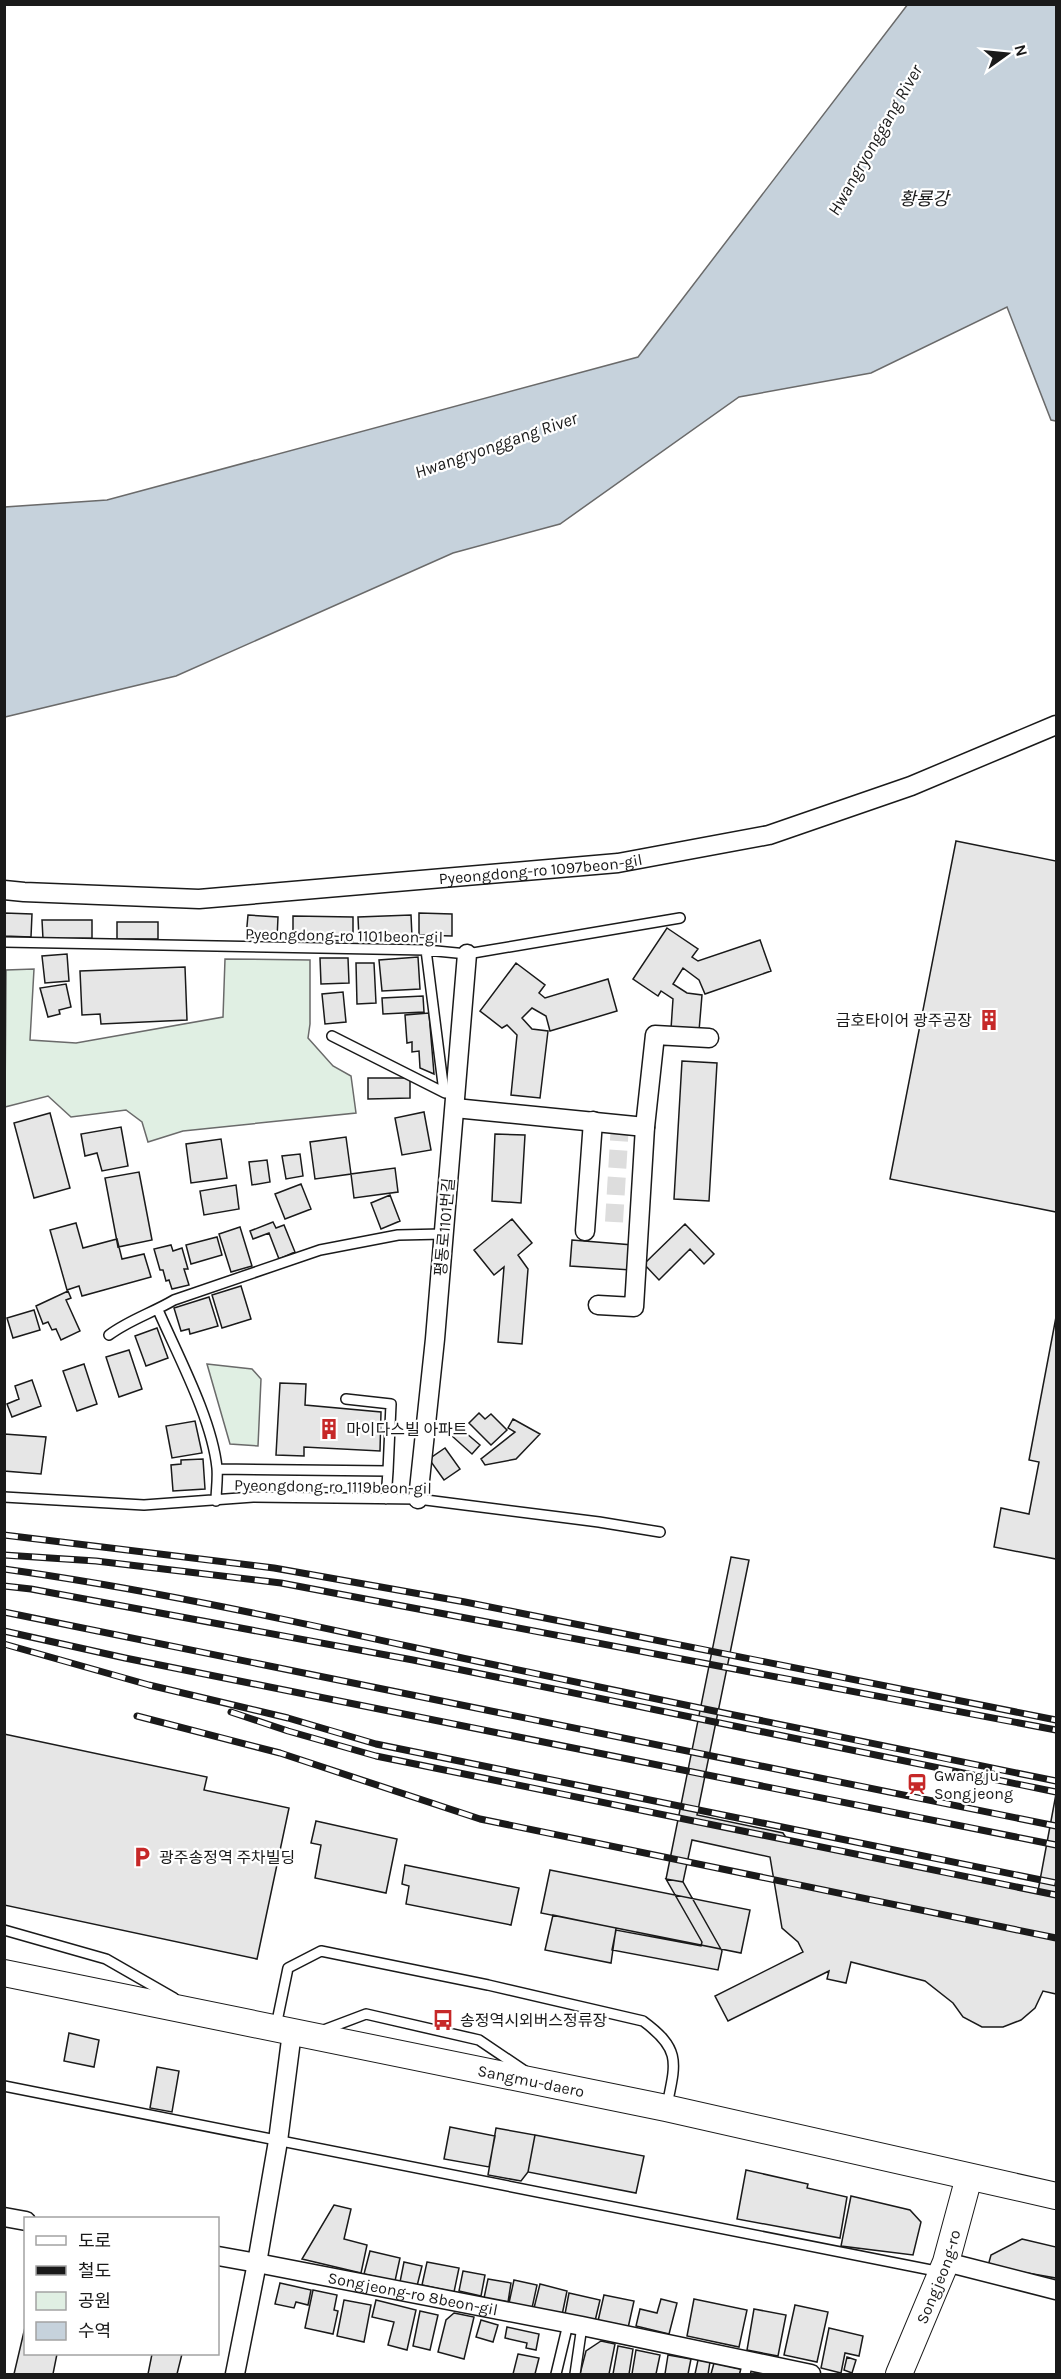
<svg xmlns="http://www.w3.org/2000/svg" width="1061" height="2379" viewBox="0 0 1061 2379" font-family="Karla,'Noto Sans KR',sans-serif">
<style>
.green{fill:#e0efe3;stroke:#6a6a6a;stroke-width:1.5}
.water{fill:#c6d2dc;stroke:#6a6a6a;stroke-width:1.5}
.building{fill:#e6e6e6;stroke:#1a1a1a;stroke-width:1.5}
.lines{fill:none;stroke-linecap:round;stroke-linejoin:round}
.street-tunnel{stroke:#ddd;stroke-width:18;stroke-dasharray:18 9;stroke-linecap:butt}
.lane-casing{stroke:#1a1a1a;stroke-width:12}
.street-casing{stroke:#1a1a1a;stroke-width:21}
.secondary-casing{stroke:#1a1a1a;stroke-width:28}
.lane{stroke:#fff;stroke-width:9}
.street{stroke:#fff;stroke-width:18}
.secondary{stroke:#fff;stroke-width:26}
.rail-casing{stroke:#1a1a1a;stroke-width:7}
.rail{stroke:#fff;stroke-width:4.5;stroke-dasharray:14;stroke-linecap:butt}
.labels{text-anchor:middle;stroke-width:4.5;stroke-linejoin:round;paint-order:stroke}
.street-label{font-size:16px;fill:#1a1a1a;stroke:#fff}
.poi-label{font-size:16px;fill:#1a1a1a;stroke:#fff;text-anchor:start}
.water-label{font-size:18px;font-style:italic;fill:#1a1a1a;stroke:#fff}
</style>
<rect width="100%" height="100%" fill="#fff"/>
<path class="green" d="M 225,959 L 310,960 L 310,1024 L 308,1038 L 333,1066 L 351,1076 L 356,1113 L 183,1131 L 148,1142 L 142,1122 L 126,1110 L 71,1117 L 48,1096 L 5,1107 L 6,970 L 34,969 L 30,1040 L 76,1043 L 223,1017 Z
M 207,1364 L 252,1369 L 261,1379 L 258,1446 L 230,1444 Z"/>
<path class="water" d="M 908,4 L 1056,5 L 1056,421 L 1051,420 L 1007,307 L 871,373 L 739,397 L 560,524 L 453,553 L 176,676 L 5,717 L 5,507 L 107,500 L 638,357 Z"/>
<path class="building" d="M 956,841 L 1056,861 L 1056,1212 L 890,1179 Z
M 4,913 L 32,914 L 31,937 L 4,936 Z
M 419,913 L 452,914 L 452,936 L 419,935 Z
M 248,915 L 278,917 L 277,939 L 246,937 Z
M 411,915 L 412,937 L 359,939 L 358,917 Z
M 293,916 L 353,917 L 353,941 L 293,940 Z
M 42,920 L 92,920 L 92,938 L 43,939 Z
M 117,922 L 158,922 L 158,939 L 117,939 Z
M 667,928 L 698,949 L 692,957 L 698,961 L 760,940 L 771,971 L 705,994 L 699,980 L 683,968 L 673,984 L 687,993 L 702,995 L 699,1031 L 671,1029 L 673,999 L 661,991 L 658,996 L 633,979 Z
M 67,954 L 69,981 L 45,983 L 42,956 Z
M 418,957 L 420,989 L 382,991 L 379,960 Z
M 320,958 L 348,958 L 349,983 L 321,984 Z
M 356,963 L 374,963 L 376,1003 L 357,1004 Z
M 516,963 L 545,985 L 539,993 L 545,998 L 608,979 L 617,1011 L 550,1031 L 546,1016 L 532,1008 L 522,1018 L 532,1029 L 548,1031 L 540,1098 L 511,1095 L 517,1035 L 507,1025 L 502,1028 L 480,1011 Z
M 185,967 L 187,1020 L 101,1024 L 100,1014 L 82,1015 L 80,971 Z
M 66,984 L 71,1007 L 59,1010 L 60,1014 L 48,1017 L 40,988 Z
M 343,992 L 346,1022 L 325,1024 L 322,994 Z
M 423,996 L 424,1012 L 383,1014 L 382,998 Z
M 429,1013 L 434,1074 L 420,1068 L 419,1051 L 412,1052 L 412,1042 L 407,1043 L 405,1015 Z
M 682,1061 L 717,1063 L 709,1201 L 674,1199 Z
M 368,1078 L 410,1078 L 410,1098 L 368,1099 Z
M 424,1112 L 431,1150 L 402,1155 L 395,1118 Z
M 50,1113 L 70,1188 L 34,1198 L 14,1123 Z
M 121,1127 L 128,1166 L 102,1171 L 97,1153 L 85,1156 L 81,1134 Z
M 495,1134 L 525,1135 L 521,1203 L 492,1201 Z
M 346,1137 L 351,1174 L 315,1179 L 310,1142 Z
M 221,1139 L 227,1178 L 191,1183 L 186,1144 Z
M 300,1154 L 303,1176 L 286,1179 L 282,1156 Z
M 267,1160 L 270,1182 L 252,1185 L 249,1162 Z
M 395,1168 L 398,1192 L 354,1198 L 351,1174 Z
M 139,1172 L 152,1240 L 118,1247 L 105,1178 Z
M 301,1184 L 311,1209 L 285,1219 L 275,1194 Z
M 236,1185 L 239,1209 L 204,1215 L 200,1191 Z
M 390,1195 L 400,1221 L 381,1229 L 371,1203 Z
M 512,1219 L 532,1243 L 518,1255 L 528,1269 L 522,1344 L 498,1342 L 504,1267 L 494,1275 L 474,1250 Z
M 273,1222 L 276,1228 L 284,1225 L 295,1252 L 279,1259 L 269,1233 L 253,1239 L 250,1231 Z
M 76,1223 L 83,1248 L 117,1239 L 122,1259 L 144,1254 L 151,1277 L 82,1296 L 79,1286 L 67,1290 L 50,1230 Z
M 685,1224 L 714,1254 L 704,1264 L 690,1249 L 659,1280 L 644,1264 Z
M 240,1227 L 252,1266 L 231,1272 L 219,1234 Z
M 217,1237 L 222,1255 L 191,1264 L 186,1245 Z
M 572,1240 L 633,1245 L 631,1270 L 570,1266 Z
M 171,1245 L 173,1251 L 182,1248 L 188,1269 L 184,1269 L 189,1285 L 172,1289 L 169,1280 L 166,1281 L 163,1270 L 160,1270 L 154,1249 Z
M 241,1286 L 251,1319 L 222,1328 L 212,1295 Z
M 68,1291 L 71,1298 L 66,1300 L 80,1331 L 61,1340 L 56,1329 L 52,1330 L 48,1322 L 43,1324 L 36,1306 Z
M 209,1297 L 218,1326 L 190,1334 L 189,1329 L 181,1331 L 174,1308 Z
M 34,1310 L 40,1330 L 13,1338 L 7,1318 Z
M 1056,1317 L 1056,1559 L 994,1547 L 1001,1508 L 1029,1514 L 1039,1462 L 1029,1460 Z
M 157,1328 L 168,1358 L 146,1366 L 135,1336 Z
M 129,1350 L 142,1389 L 119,1397 L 106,1357 Z
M 84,1364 L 97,1404 L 77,1411 L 63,1371 Z
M 32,1380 L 41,1406 L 12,1417 L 7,1404 L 19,1399 L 15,1386 Z
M 280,1383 L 306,1384 L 305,1405 L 381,1412 L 380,1451 L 304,1447 L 304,1456 L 276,1455 Z
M 479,1413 L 485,1419 L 491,1414 L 507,1430 L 491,1445 L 469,1423 Z
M 513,1419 L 540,1434 L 516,1459 L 485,1465 L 481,1459 L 515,1432 L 508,1428 Z
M 195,1421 L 202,1453 L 172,1458 L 166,1426 Z
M 459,1427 L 480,1445 L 472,1454 L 452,1436 Z
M 4,1434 L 46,1437 L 41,1474 L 4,1471 Z
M 445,1448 L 460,1469 L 444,1480 L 429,1459 Z
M 203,1459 L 205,1489 L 173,1491 L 171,1465 L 181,1464 L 181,1460 Z
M 731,1557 L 749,1560 L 697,1815 L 783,1833 L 787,1839 L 1056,1896 L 1056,1994 L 1043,1991 L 1035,2008 L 1021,2020 L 1003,2027 L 982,2027 L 963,2017 L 953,2003 L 925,1981 L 851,1962 L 846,1983 L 827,1979 L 829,1971 L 728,2021 L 715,1996 L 803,1952 L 798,1942 L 782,1928 L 770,1857 L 692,1840 L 683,1882 L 666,1879 Z
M 4,1734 L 207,1777 L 204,1790 L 289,1808 L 257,1959 L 4,1905 Z
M 1056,1794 L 1056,1895 L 1038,1891 Z
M 316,1821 L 397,1839 L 386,1893 L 315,1878 L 321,1845 L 311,1843 Z
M 405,1865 L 519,1888 L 511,1925 L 406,1904 L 409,1886 L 402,1884 Z
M 550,1870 L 750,1910 L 741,1953 L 541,1913 Z
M 666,1879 L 683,1882 L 722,1951 L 718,1970 L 612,1950 L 616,1930 L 701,1946 L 702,1942 Z
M 553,1915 L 616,1928 L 611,1963 L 545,1950 Z
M 69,2033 L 99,2040 L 94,2067 L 64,2061 Z
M 157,2067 L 179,2071 L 172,2112 L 150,2108 Z
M 450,2127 L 495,2136 L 489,2167 L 444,2159 Z
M 496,2128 L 535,2135 L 528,2172 L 521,2181 L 488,2175 Z
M 535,2135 L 644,2156 L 636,2193 L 528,2172 Z
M 746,2170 L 808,2184 L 807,2188 L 847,2197 L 840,2238 L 737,2219 Z
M 851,2196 L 910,2210 L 921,2222 L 913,2255 L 841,2246 Z
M 334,2205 L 351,2209 L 344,2239 L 367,2245 L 361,2273 L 302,2259 Z
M 1022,2239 L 1056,2247 L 1056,2278 L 988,2266 L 991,2255 Z
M 370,2251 L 400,2258 L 395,2281 L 364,2274 Z
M 404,2262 L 422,2266 L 417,2286 L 400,2282 Z
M 427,2262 L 459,2268 L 454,2292 L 422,2285 Z
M 463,2271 L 485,2275 L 481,2296 L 459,2291 Z
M 488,2279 L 511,2283 L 508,2302 L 484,2298 Z
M 514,2280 L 537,2285 L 532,2308 L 509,2303 Z
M 280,2283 L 311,2290 L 308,2305 L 296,2302 L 294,2308 L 275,2304 Z
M 540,2284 L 567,2291 L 562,2315 L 534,2308 Z
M 313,2290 L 337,2295 L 334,2310 L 338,2311 L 333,2334 L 305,2328 Z
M 569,2293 L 600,2300 L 595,2321 L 565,2314 Z
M 604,2295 L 634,2301 L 628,2328 L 598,2321 Z
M 661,2299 L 677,2303 L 669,2334 L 636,2326 L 640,2309 L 657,2313 Z
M 694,2299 L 747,2310 L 739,2347 L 687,2336 Z
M 344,2300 L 371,2305 L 364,2342 L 337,2336 Z
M 376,2300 L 416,2310 L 407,2350 L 388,2345 L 394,2322 L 372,2317 Z
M 795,2305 L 828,2312 L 817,2362 L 784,2355 Z
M 754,2309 L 786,2315 L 778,2356 L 747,2350 Z
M 420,2311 L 438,2315 L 430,2350 L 413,2346 Z
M 454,2313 L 474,2317 L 464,2359 L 438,2352 L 446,2320 Z
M 481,2320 L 498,2325 L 493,2342 L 476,2337 Z
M 26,2323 L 26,2354 L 57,2354 L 53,2374 L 14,2374 Z
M 507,2327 L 539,2334 L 536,2350 L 526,2348 L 527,2343 L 505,2338 Z
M 829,2328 L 863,2336 L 859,2356 L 845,2353 L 841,2373 L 821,2368 Z
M 601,2341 L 615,2344 L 609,2374 L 580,2374 L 586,2351 Z
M 618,2346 L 633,2349 L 629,2374 L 613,2374 Z
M 636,2350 L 660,2355 L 656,2374 L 632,2374 Z
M 152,2354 L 182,2354 L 177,2374 L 148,2374 Z
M 518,2354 L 539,2358 L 535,2374 L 513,2374 Z
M 668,2355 L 691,2359 L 688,2374 L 665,2374 Z
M 847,2357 L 856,2360 L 852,2373 L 844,2370 Z
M 698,2360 L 710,2362 L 708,2374 L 695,2374 Z
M 714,2363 L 741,2369 L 740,2374 L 711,2374 Z
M 748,2370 L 768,2374 L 747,2374 Z"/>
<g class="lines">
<path class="street-tunnel" d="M 614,1222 L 620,1124"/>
<defs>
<path id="lane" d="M 4,942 L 426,950 L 467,954 L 680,918
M 426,950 L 444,1092
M 332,1036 L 445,1093
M 158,1310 C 178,1356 212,1419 217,1468 C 218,1479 216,1491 216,1501
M 109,1335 C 129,1320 152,1313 174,1300 L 320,1250 L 398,1235 L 443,1234
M 217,1469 L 388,1471 L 391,1404 L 346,1399
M 4,1497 L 144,1505 L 253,1497 L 418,1499 L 599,1522 L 660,1532
M 386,1499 L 388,1471
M 4,1930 L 106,1959 L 174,1998
M 276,2026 L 288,1968 L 321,1951 L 488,1985 L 643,2021 C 681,2049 676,2062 667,2105
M 321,2031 L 366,2014 L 479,2040 L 525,2071
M 4,2086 L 941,2272
M 556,2374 L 568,2324
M 575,2374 L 582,2326
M 745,2374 L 748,2361"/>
<g id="street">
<path id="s1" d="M 4,890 L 24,892 L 199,899 L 618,863 L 769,835 L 911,786 L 1056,725"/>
<path d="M 455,1108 L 645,1127 L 655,1035 L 709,1038"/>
<path d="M 585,1231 L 593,1121"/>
<path d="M 598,1305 L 634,1307 L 645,1127"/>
<path d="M 418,1499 L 435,1339 L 467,954"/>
<path d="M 4,2217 L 26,2221"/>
<path d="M 218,2256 L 257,2263 L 278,2141 L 292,2032"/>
<path d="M 946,2262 L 1056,2290"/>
<path id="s2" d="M 235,2374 L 257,2263 L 582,2326 L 811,2374"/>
</g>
<g id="secondary">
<path id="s3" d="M 4,1973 L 666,2108 L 1056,2196"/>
<path id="s4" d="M 899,2374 L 946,2262 L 969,2177"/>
</g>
</defs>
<use href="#lane" class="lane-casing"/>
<use href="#street" class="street-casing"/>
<use href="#secondary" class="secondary-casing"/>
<use href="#lane" class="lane"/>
<use href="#street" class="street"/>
<use href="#secondary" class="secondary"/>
<defs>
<path id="rail" d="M 4,1535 L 274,1568 L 465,1602 L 1056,1720
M 4,1555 L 96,1561 L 281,1583 L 1056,1730
M 4,1569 C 163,1591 319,1627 476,1661 C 669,1702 863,1742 1056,1781
M 4,1586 L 31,1589 L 413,1660 L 1056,1792
M 4,1612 L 1056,1826
M 4,1631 L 125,1658 L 1056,1845
M 4,1644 L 149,1685 L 288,1718 L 376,1744 L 1056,1883
M 231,1712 L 288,1731 L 376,1756 L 1056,1895
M 137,1716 L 280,1753 L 480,1819 L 1056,1938"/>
</defs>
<use href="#rail" class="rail-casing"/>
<use href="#rail" class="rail"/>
</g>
<defs>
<symbol id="building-bare" viewBox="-9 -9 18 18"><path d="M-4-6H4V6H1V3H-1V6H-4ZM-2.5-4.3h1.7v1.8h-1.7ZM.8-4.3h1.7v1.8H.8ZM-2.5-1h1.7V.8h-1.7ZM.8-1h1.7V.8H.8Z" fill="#c62828" stroke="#fff" stroke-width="2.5" paint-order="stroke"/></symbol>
<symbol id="station-bare" viewBox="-9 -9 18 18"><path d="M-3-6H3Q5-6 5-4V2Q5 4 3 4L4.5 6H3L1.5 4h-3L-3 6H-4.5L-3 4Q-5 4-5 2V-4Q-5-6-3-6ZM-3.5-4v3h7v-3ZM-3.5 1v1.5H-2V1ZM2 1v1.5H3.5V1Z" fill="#c62828" stroke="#fff" stroke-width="2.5" paint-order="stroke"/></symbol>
<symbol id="parking-bare" viewBox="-9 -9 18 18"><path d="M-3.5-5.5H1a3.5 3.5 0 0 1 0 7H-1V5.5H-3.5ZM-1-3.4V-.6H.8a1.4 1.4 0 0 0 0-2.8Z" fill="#c62828" stroke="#fff" stroke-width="2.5" paint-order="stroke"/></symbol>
<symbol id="bus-bare" viewBox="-9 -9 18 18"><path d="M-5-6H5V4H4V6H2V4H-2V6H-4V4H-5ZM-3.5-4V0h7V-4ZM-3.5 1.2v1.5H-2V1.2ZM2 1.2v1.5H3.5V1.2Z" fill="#c62828" stroke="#fff" stroke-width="2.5" paint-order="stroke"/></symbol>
</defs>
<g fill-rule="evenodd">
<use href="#building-bare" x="974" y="1005" width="30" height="30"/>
<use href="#building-bare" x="314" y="1414" width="30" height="30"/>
<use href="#station-bare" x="902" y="1769" width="30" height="30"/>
<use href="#parking-bare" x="127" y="1842" width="30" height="30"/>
<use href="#bus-bare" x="428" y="2005" width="30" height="30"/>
</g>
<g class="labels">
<g class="street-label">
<text dy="6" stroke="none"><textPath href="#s1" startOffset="538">Pyeongdong-ro 1097beon-gil</textPath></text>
<text transform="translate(344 935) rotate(1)" y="6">Pyeongdong-ro 1101beon-gil</text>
<text transform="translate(444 1227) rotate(-85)" y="6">평동로1101번길</text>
<text transform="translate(333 1486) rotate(1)" y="6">Pyeongdong-ro 1119beon-gil</text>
<text dy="6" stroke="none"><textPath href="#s3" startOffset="538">Sangmu-daero</textPath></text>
<text dy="6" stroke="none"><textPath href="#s4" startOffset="105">Songjeong-ro</textPath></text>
<text dy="6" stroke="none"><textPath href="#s2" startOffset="272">Songjeong-ro 8beon-gil</textPath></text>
</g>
<g class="poi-label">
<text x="972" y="1026" text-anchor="end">금호타이어 광주공장</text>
<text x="346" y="1435">마이다스빌 아파트</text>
<text x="934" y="1781">Gwangju<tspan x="934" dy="18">Songjeong</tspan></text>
<text x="159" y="1863">광주송정역 주차빌딩</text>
<text x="460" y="2026">송정역시외버스정류장</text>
</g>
<g class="water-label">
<text transform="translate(875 140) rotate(-60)" y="6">Hwangryonggang River</text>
<text x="924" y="205">황룡강</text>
<text transform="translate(496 445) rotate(-19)" y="6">Hwangryonggang River</text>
</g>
</g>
<rect width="1061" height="2379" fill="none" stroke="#1a1a1a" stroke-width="12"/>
<rect x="24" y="2217" width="195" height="138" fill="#ffffff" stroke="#a3a3a3" stroke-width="1.5"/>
<rect x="36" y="2236" width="30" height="9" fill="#ffffff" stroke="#a3a3a3" stroke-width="1.5"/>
<text x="78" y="2247" font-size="18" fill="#1a1a1a">도로</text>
<rect x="36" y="2266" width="30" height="9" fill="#1a1a1a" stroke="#a3a3a3" stroke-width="1.5"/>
<text x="78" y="2277" font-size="18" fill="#1a1a1a">철도</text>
<rect x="36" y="2292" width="30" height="18" fill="#e0efe3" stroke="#a3a3a3" stroke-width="1.5"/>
<text x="78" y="2307" font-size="18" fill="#1a1a1a">공원</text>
<rect x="36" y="2322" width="30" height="18" fill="#c6d2dc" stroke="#a3a3a3" stroke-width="1.5"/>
<text x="78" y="2337" font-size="18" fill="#1a1a1a">수역</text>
<g transform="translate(1007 54) rotate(75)" stroke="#ffffff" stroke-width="4.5" paint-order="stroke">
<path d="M0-4.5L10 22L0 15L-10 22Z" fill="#1a1a1a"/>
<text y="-9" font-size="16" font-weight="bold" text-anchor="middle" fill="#1a1a1a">N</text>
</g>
</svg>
